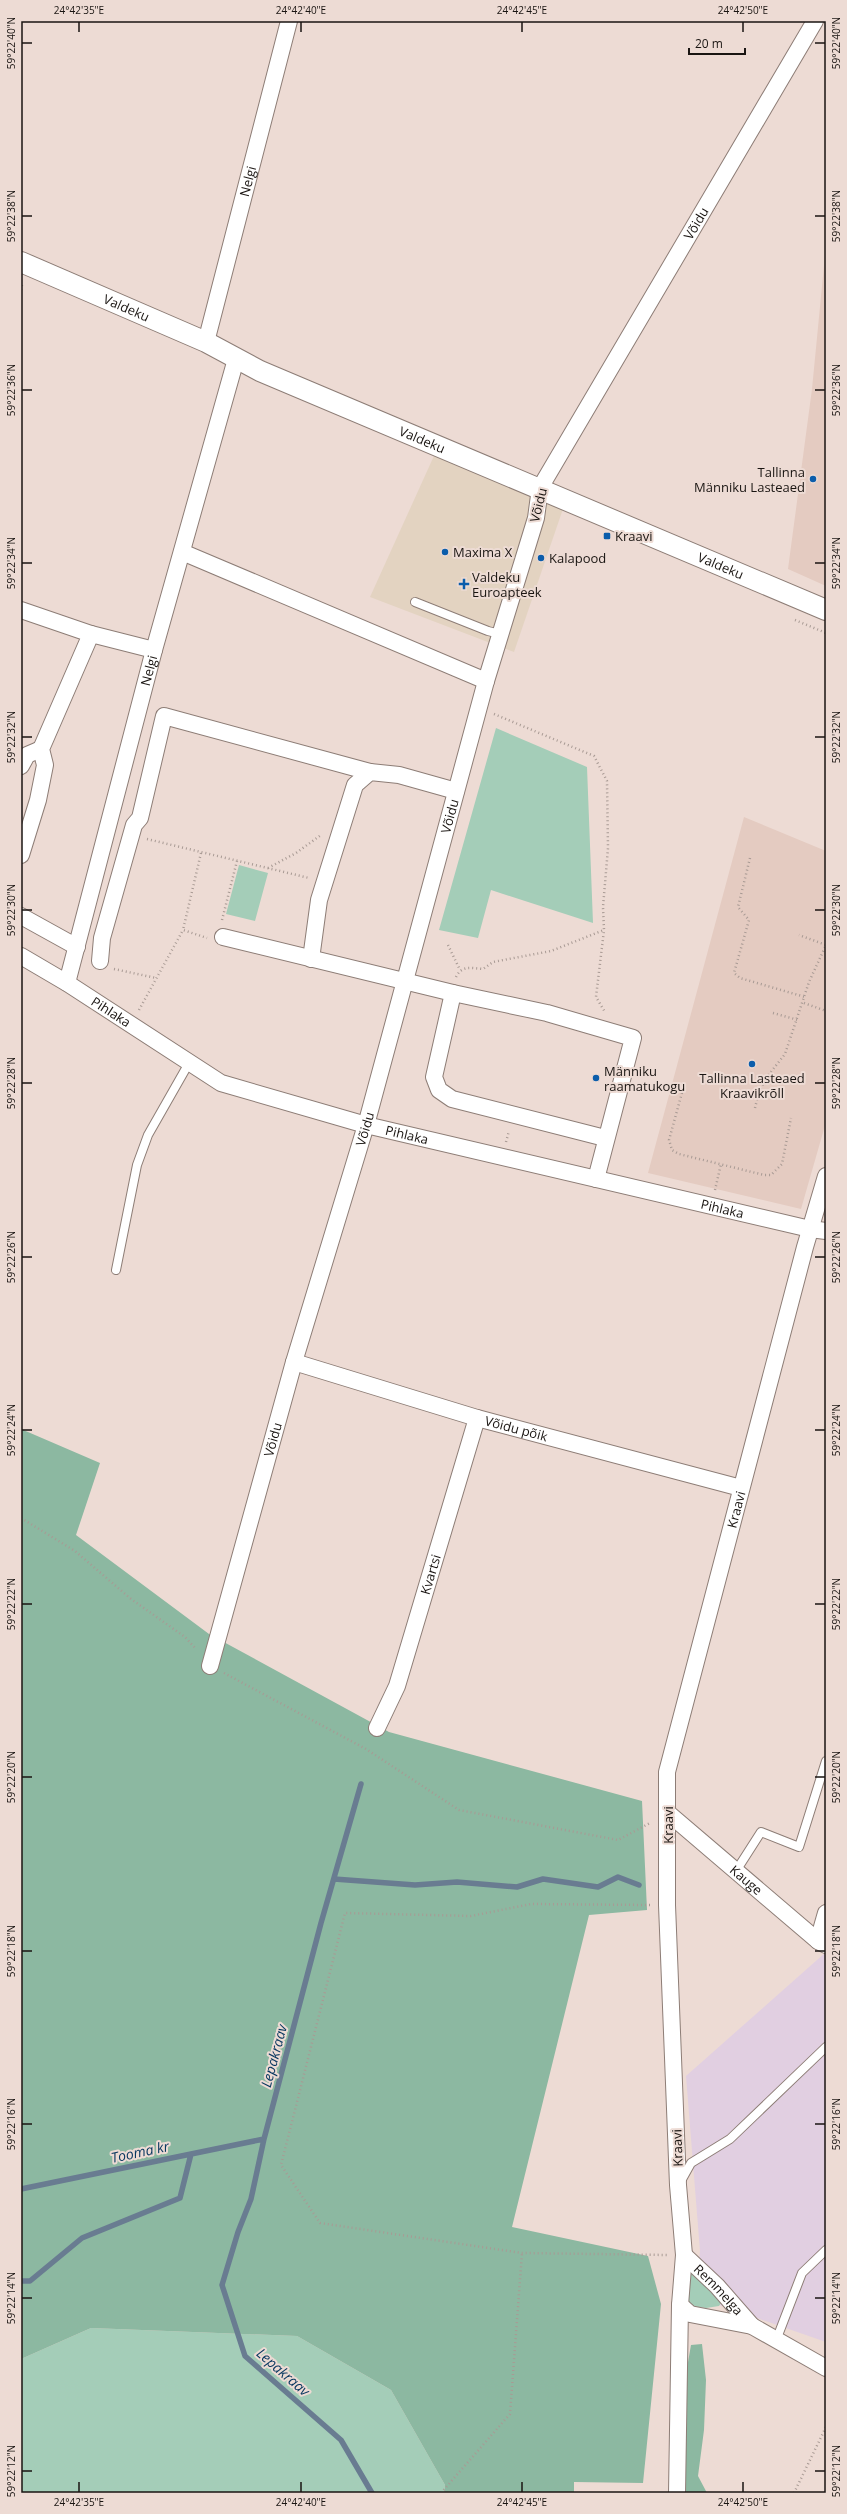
<svg xmlns="http://www.w3.org/2000/svg" width="847" height="2514" viewBox="0 0 847 2514" font-family="'Open Sans',sans-serif">
<style>
.commercial{fill:#e3d3c1}
.industrial{fill:#e1cfe1}
.built{fill:#e4cbc1}
.green{fill:#a4cdb8}
.forest{fill:#8cb8a1}
.lines{fill:none;stroke-linecap:round;stroke-linejoin:round}
.stream{stroke:#697c91;stroke-width:5.5}
.service-casing{stroke:#8d7d76;stroke-width:10}
.minor-casing{stroke:#8d7d76;stroke-width:18}
.tertiary-casing{stroke:#8d7d76;stroke-width:22}
.path{stroke:#a89a94;stroke-width:2.5;stroke-dasharray:1 3;stroke-linecap:butt}
.service{stroke:#fff;stroke-width:8}
.minor{stroke:#fff;stroke-width:16}
.tertiary{stroke:#fff;stroke-width:20}
.ticks{fill:none;stroke:#1a1512;stroke-width:1.5}
.poi-dot{fill:#0b5dab;stroke:#eddbd4;stroke-width:1.5}
.labels{text-anchor:middle;stroke-width:4;stroke-linejoin:round;paint-order:stroke}
.street-label{font-size:13px;fill:#1a1512;stroke:#eddbd4}
.poi-label{font-size:13px;fill:#1a1512;stroke:#eddbd4;text-anchor:start}
.water-label{font-size:14px;font-style:italic;fill:#05355e;stroke:#eddbd4}
.neatline{fill:none;stroke:#1a1512;stroke-width:1.5}
.ticks-label{font-size:10px;text-anchor:middle;fill:#1a1512}
</style>
<rect width="100%" height="100%" fill="#eddbd4"/>
<path class="commercial" d="M 438,447 L 565,503 L 514,652 L 370,597 Z"/>
<path class="industrial" d="M 826,1952 L 826,2342 L 696,2297 L 700,2251 L 686,2076 Z"/>
<path class="built" d="M 826,245 L 826,586 L 788,569 L 812,389 Z
M 744,817 L 826,851 L 826,1122 L 801,1209 L 648,1173 Z"/>
<path class="green" d="M 496,728 L 587,767 L 593,923 L 491,890 L 478,938 L 439,930 Z
M 239,865 L 268,873 L 255,921 L 226,914 Z
M 688,2269 L 719,2299 L 721,2303 L 719,2306 L 706,2308 L 691,2306 L 687,2299 Z
M 91,2328 L 297,2336 L 391,2390 L 445,2485 L 444,2493 L 21,2493 L 21,2359 Z"/>
<path class="forest" d="M 21,1429 L 100,1463 L 76,1535 L 209,1634 L 389,1732 L 642,1801 L 647,1910 L 589,1915 L 512,2227 L 648,2256 L 661,2304 L 643,2483 L 574,2482 L 574,2493 L 444,2493 L 445,2485 L 391,2390 L 297,2336 L 91,2328 L 21,2359 Z
M 702,2344 L 706,2380 L 704,2430 L 698,2476 L 707,2493 L 686,2493 L 681,2402 L 691,2345 Z"/>
<g class="lines">
<path class="stream" d="M 361,1784 L 321,1923 L 264,2139 L 251,2199 L 238,2232 L 222,2285 L 245,2356 L 341,2440 L 372,2493
M 334,1879 L 415,1885 L 457,1882 L 517,1887 L 543,1879 L 598,1887 L 618,1877 L 639,1885
M 21,2189 L 264,2139
M 21,2281 L 30,2281 L 82,2238 L 180,2198 L 191,2154"/>
<defs>
<path id="service" d="M 415,602 L 488,631 L 500,634
M 116,1270 L 137,1165 L 148,1135 L 189,1063
M 736,1871 L 761,1832 L 799,1847 L 826,1761
M 681,2181 L 691,2163 L 730,2139 L 826,2047
M 777,2338 L 802,2273 L 826,2250"/>
<g id="minor">
<path id="s1" d="M 206,342 L 289,21"/>
<path d="M 182,552 L 486,681"/>
<path d="M 21,610 L 91,634 L 154,650"/>
<path d="M 21,766 L 27,755 L 41,749"/>
<path d="M 21,855 L 38,800 L 45,765 L 41,749 L 91,634"/>
<path d="M 21,916 L 77,947"/>
<path d="M 223,937 L 453,993 L 434,1077 L 439,1090 L 452,1099 L 605,1138"/>
<path id="s2" d="M 21,956 L 67,983 L 221,1083 L 366,1125 L 810,1229 L 826,1231"/>
<path d="M 311,959 L 319,900 L 355,785 L 370,772 L 399,775 L 456,791"/>
<path d="M 100,961 L 102,938 L 134,825 L 140,818 L 164,716 L 370,772"/>
<path id="s3" d="M 67,983 L 154,650 L 236,359"/>
<path d="M 453,993 L 547,1013 L 633,1038 L 596,1179"/>
<path id="s4" d="M 294,1362 L 477,1418 L 741,1488"/>
<path id="s5" d="M 210,1666 L 294,1362 L 366,1125 L 486,681 L 536,518 L 540,488 L 815,21"/>
<path id="s6" d="M 377,1728 L 397,1686 L 477,1418"/>
<path id="s7" d="M 668,1813 L 818,1941 L 826,1945"/>
<path d="M 818,1941 L 826,1913"/>
<path id="s8" d="M 684,2255 L 717,2286 L 752,2326"/>
<path d="M 680,2305 L 690,2314 L 752,2326 L 826,2368"/>
<path id="s9" d="M 677,2493 L 680,2305 L 684,2255 L 678,2185 L 667,1905 L 667,1772 L 805,1247 L 826,1176"/>
</g>
<g id="tertiary">
<path id="s10" d="M 21,262 L 206,342 L 260,371 L 826,610"/>
</g>
</defs>
<use href="#service" class="service-casing"/>
<use href="#minor" class="minor-casing"/>
<use href="#tertiary" class="tertiary-casing"/>
<path class="path" d="M 21,290 L 22,285
M 795,620 L 826,633
M 494,714 L 594,756 L 607,781 L 608,848 L 603,907 L 604,930 L 596,997 L 605,1012
M 147,839 L 309,878
M 201,853 L 183,930 L 207,938
M 750,858 L 738,907 L 749,920 L 734,973 L 740,978 L 805,997
M 268,868 L 296,853 L 321,835
M 222,920 L 237,861
M 448,945 L 460,970
M 114,969 L 156,978
M 456,977 C 462,965 471,968 483,969 L 493,962 L 551,951 L 604,930
M 804,1003 L 826,1011
M 139,1010 L 183,930
M 773,1013 L 798,1020
M 683,1089 L 669,1140 L 672,1150 L 679,1154 L 764,1175 L 771,1175 L 782,1164 L 791,1118
M 755,1108 L 759,1091 L 767,1077 L 785,1054 L 809,982 L 826,945 L 799,935
M 506,1142 L 509,1131
M 715,1190 L 721,1164
M 21,1518 L 75,1551 L 131,1599 L 185,1637 L 196,1649
M 224,1673 L 366,1749 L 459,1810 L 618,1840 L 650,1823
M 650,1905 L 531,1904 L 471,1916 L 345,1913 L 281,2165 L 320,2223 L 522,2253 L 667,2255
M 441,2493 L 510,2414 L 522,2253
M 794,2493 L 826,2427"/>
<use href="#service" class="service"/>
<use href="#minor" class="minor"/>
<use href="#tertiary" class="tertiary"/>
</g>
<path class="ticks" d="M 79,22 L 79,32M 301,22 L 301,32M 522,22 L 522,32M 743,22 L 743,32M 22,43 L 32,43M 815,43 L 825,43M 22,216 L 32,216M 815,216 L 825,216M 22,390 L 32,390M 815,390 L 825,390M 22,563 L 32,563M 815,563 L 825,563M 22,737 L 32,737M 815,737 L 825,737M 22,910 L 32,910M 815,910 L 825,910M 22,1083 L 32,1083M 815,1083 L 825,1083M 22,1257 L 32,1257M 815,1257 L 825,1257M 22,1430 L 32,1430M 815,1430 L 825,1430M 22,1604 L 32,1604M 815,1604 L 825,1604M 22,1777 L 32,1777M 815,1777 L 825,1777M 22,1951 L 32,1951M 815,1951 L 825,1951M 22,2124 L 32,2124M 815,2124 L 825,2124M 22,2298 L 32,2298M 815,2298 L 825,2298M 22,2471 L 32,2471M 815,2471 L 825,2471M 79,2482 L 79,2492M 301,2482 L 301,2492M 522,2482 L 522,2492M 743,2482 L 743,2492"/>
<g class="poi-dot">
<circle cx="813" cy="479" r="4"/>
<rect x="603" y="532" width="8" height="8" rx="2"/>
<circle cx="445" cy="552" r="4"/>
<circle cx="541" cy="558" r="4"/>
<path d="M462 578h4v4h4v4h-4v4h-4v-4h-4v-4h4z"/>
<circle cx="752" cy="1064" r="4"/>
<circle cx="596" cy="1078" r="4"/>
</g>
<g class="labels">
<g class="street-label">
<text dy="5" stroke="none"><textPath href="#s1" startOffset="166">Nelgi</textPath></text>
<text dy="5" stroke="none"><textPath href="#s5" startOffset="1531">Võidu</textPath></text>
<text dy="5" stroke="none"><textPath href="#s10" startOffset="115">Valdeku</textPath></text>
<text dy="5" stroke="none"><textPath href="#s10" startOffset="439">Valdeku</textPath></text>
<text transform="translate(538 505) rotate(-76)" y="5">Võidu</text>
<text dy="5" stroke="none"><textPath href="#s10" startOffset="763">Valdeku</textPath></text>
<text dy="5" stroke="none"><textPath href="#s3" startOffset="323">Nelgi</textPath></text>
<text dy="5" stroke="none"><textPath href="#s5" startOffset="883">Võidu</textPath></text>
<text dy="5" stroke="none"><textPath href="#s2" startOffset="106">Pihlaka</textPath></text>
<text dy="5" stroke="none"><textPath href="#s5" startOffset="559">Võidu</textPath></text>
<text dy="5" stroke="none"><textPath href="#s2" startOffset="430">Pihlaka</textPath></text>
<text dy="5" stroke="none"><textPath href="#s2" startOffset="754">Pihlaka</textPath></text>
<text dy="5" stroke="none"><textPath href="#s4" startOffset="232">Võidu põik</textPath></text>
<text dy="5" stroke="none"><textPath href="#s5" startOffset="235">Võidu</textPath></text>
<text dy="5" stroke="none"><textPath href="#s9" startOffset="993">Kraavi</textPath></text>
<text dy="5" stroke="none"><textPath href="#s6" startOffset="163">Kvartsi</textPath></text>
<text transform="translate(668 1825) rotate(-90)" y="5">Kraavi</text>
<text dy="5" stroke="none"><textPath href="#s7" startOffset="103">Kauge</textPath></text>
<text transform="translate(677 2148) rotate(-92)" y="5">Kraavi</text>
<text dy="5" stroke="none"><textPath href="#s8" startOffset="49">Remmelga</textPath></text>
</g>
<g class="poi-label">
<text x="805" y="477" text-anchor="end">Tallinna<tspan x="805" dy="15">Männiku Lasteaed</tspan></text>
<text x="615" y="541">Kraavi</text>
<text x="453" y="557">Maxima X</text>
<text x="549" y="563">Kalapood</text>
<text x="472" y="582">Valdeku<tspan x="472" dy="15">Euroapteek</tspan></text>
<text x="604" y="1076">Männiku<tspan x="604" dy="15">raamatukogu</tspan></text>
<text x="752" y="1083" text-anchor="middle">Tallinna Lasteaed<tspan x="752" dy="15">Kraavikrõll</tspan></text>
</g>
<g class="water-label">
<text transform="translate(274 2056) rotate(-75)" y="5">Lepakraav</text>
<text transform="translate(140 2152) rotate(-12)" y="5">Tooma kr</text>
<text transform="translate(283 2372) rotate(41)" y="5">Lepakraav</text>
</g>
</g>
<rect width="847" height="2514" fill="none" stroke="#eddbd4" stroke-width="44"/>
<path d="M689 48v6h56v-6" fill="none" stroke="#1a1512" stroke-width="2"/>
<text x="695" y="48" font-size="12" fill="#1a1512" stroke="#eddbd4" stroke-width="3" paint-order="stroke">20 m</text>
<rect x="22" y="22" width="803" height="2470" class="neatline"/>
<g class="ticks-label">
<text x="79" y="14">24°42'35"E</text>
<text x="301" y="14">24°42'40"E</text>
<text x="522" y="14">24°42'45"E</text>
<text x="743" y="14">24°42'50"E</text>
<text transform="translate(11 43) rotate(-90)" y="4">59°22'40"N</text>
<text transform="translate(836 43) rotate(-90)" y="4">59°22'40"N</text>
<text transform="translate(11 216) rotate(-90)" y="4">59°22'38"N</text>
<text transform="translate(836 216) rotate(-90)" y="4">59°22'38"N</text>
<text transform="translate(11 390) rotate(-90)" y="4">59°22'36"N</text>
<text transform="translate(836 390) rotate(-90)" y="4">59°22'36"N</text>
<text transform="translate(11 563) rotate(-90)" y="4">59°22'34"N</text>
<text transform="translate(836 563) rotate(-90)" y="4">59°22'34"N</text>
<text transform="translate(11 737) rotate(-90)" y="4">59°22'32"N</text>
<text transform="translate(836 737) rotate(-90)" y="4">59°22'32"N</text>
<text transform="translate(11 910) rotate(-90)" y="4">59°22'30"N</text>
<text transform="translate(836 910) rotate(-90)" y="4">59°22'30"N</text>
<text transform="translate(11 1083) rotate(-90)" y="4">59°22'28"N</text>
<text transform="translate(836 1083) rotate(-90)" y="4">59°22'28"N</text>
<text transform="translate(11 1257) rotate(-90)" y="4">59°22'26"N</text>
<text transform="translate(836 1257) rotate(-90)" y="4">59°22'26"N</text>
<text transform="translate(11 1430) rotate(-90)" y="4">59°22'24"N</text>
<text transform="translate(836 1430) rotate(-90)" y="4">59°22'24"N</text>
<text transform="translate(11 1604) rotate(-90)" y="4">59°22'22"N</text>
<text transform="translate(836 1604) rotate(-90)" y="4">59°22'22"N</text>
<text transform="translate(11 1777) rotate(-90)" y="4">59°22'20"N</text>
<text transform="translate(836 1777) rotate(-90)" y="4">59°22'20"N</text>
<text transform="translate(11 1951) rotate(-90)" y="4">59°22'18"N</text>
<text transform="translate(836 1951) rotate(-90)" y="4">59°22'18"N</text>
<text transform="translate(11 2124) rotate(-90)" y="4">59°22'16"N</text>
<text transform="translate(836 2124) rotate(-90)" y="4">59°22'16"N</text>
<text transform="translate(11 2298) rotate(-90)" y="4">59°22'14"N</text>
<text transform="translate(836 2298) rotate(-90)" y="4">59°22'14"N</text>
<text transform="translate(11 2471) rotate(-90)" y="4">59°22'12"N</text>
<text transform="translate(836 2471) rotate(-90)" y="4">59°22'12"N</text>
<text x="79" y="2506">24°42'35"E</text>
<text x="301" y="2506">24°42'40"E</text>
<text x="522" y="2506">24°42'45"E</text>
<text x="743" y="2506">24°42'50"E</text>
</g>
</svg>
